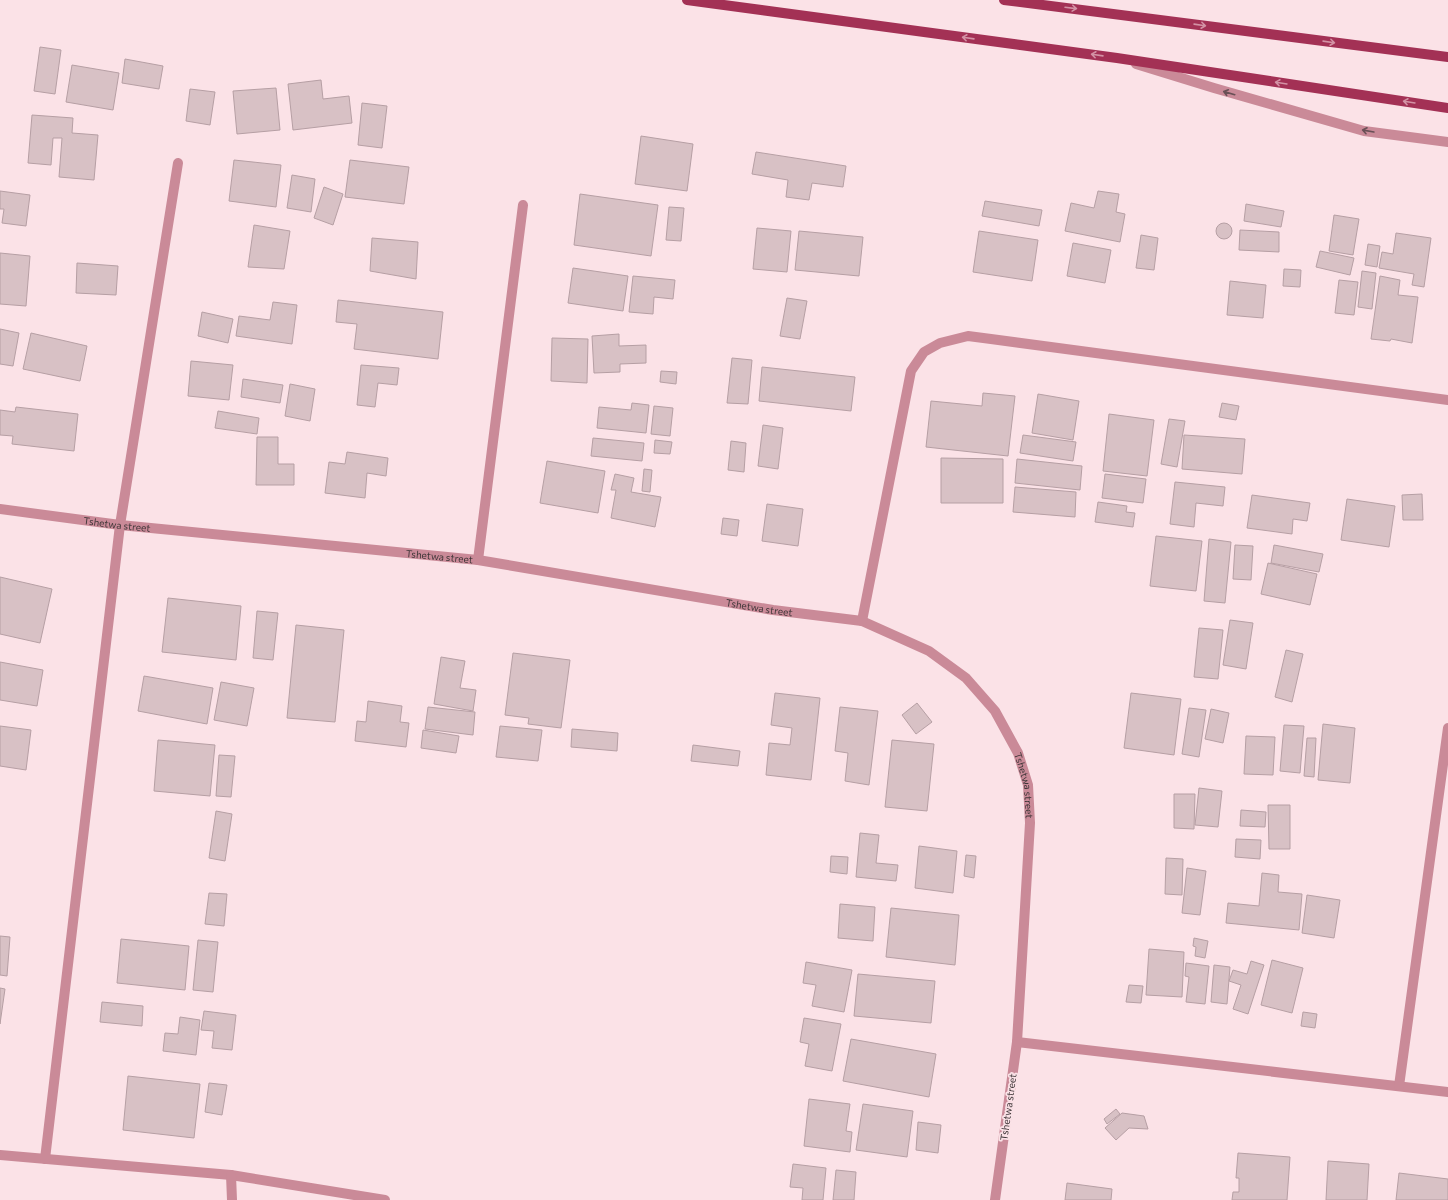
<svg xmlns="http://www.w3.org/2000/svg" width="1448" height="1200" viewBox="0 0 1448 1200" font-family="Commissioner,sans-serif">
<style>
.building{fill:#d8c1c5;stroke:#b69fa4}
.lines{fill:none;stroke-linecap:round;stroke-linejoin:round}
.lane{stroke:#ca8a98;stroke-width:10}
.street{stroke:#ca8a98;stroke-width:10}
.primary{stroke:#a33155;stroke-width:10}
.oneway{stroke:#d392a5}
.oneway2{stroke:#695056}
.labels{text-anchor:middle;stroke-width:3.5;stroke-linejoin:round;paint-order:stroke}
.street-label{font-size:10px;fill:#403739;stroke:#fbe2e7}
</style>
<rect width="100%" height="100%" fill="#fbe2e7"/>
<path class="building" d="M 40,47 L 61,50 L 55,94 L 34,91 Z
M 125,59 L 163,66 L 159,89 L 122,83 Z
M 72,65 L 119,73 L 113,110 L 66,102 Z
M 321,80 L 323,99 L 349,96 L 352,123 L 293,130 L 288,84 Z
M 276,88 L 280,130 L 237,134 L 233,91 Z
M 190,89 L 215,92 L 210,125 L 186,121 Z
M 362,103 L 387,106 L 382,148 L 358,145 Z
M 32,115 L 73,118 L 72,133 L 98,135 L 94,180 L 59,177 L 62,138 L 53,138 L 51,165 L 28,163 Z
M 641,136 L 693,144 L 687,191 L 635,184 Z
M 756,152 L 846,166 L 843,187 L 812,183 L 809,200 L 786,197 L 788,180 L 752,174 Z
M 234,160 L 281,165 L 276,207 L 229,201 Z
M 350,160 L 409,167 L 404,204 L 345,197 Z
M 292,175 L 315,179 L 311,212 L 287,208 Z
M 324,187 L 343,194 L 333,225 L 314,218 Z
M 0,191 L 30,195 L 26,226 L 2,223 L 4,209 L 0,209 Z
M 1098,191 L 1119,194 L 1116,212 L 1125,214 L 1120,242 L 1065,231 L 1071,203 L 1094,208 Z
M 580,194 L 658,205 L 651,256 L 574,245 Z
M 985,201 L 1042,210 L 1039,226 L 982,216 Z
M 1246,204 L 1284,211 L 1281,227 L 1244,221 Z
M 669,207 L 684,208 L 681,241 L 666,240 Z
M 1334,215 L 1359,219 L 1353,255 L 1329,251 Z
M1216 231a8 8 0 1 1 16 0a8 8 0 1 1-16 0Z
M 254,225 L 290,231 L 284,269 L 248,267 Z
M 757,228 L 791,231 L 787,272 L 753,269 Z
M 1240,230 L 1279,232 L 1279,252 L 1239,250 Z
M 799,231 L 863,237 L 859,276 L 795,270 Z
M 979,231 L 1038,240 L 1032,281 L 973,272 Z
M 1396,233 L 1431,238 L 1424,287 L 1412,285 L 1414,274 L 1379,268 L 1382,252 L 1393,254 Z
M 1141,235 L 1158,238 L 1154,270 L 1136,268 Z
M 372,238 L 418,242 L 416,279 L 370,271 Z
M 1073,243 L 1111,250 L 1105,283 L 1067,276 Z
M 1368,244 L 1380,246 L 1377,267 L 1365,265 Z
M 1320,251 L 1354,258 L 1350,275 L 1316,267 Z
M 0,253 L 30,256 L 26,306 L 0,304 Z
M 77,263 L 118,266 L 116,295 L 76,293 Z
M 573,268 L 628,276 L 623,311 L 568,303 Z
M 1284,269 L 1301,270 L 1300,287 L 1283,286 Z
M 1362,271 L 1376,273 L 1372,309 L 1358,307 Z
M 633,276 L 675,280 L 673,299 L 654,297 L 653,314 L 629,312 Z
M 1380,276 L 1400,280 L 1398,295 L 1418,297 L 1412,343 L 1391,339 L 1390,341 L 1371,339 Z
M 1339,280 L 1358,282 L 1354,315 L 1335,313 Z
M 1230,281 L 1266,285 L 1263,318 L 1227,315 Z
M 787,298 L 807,301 L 800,339 L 780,336 Z
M 338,300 L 443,312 L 438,359 L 354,349 L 357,324 L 336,322 Z
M 273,302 L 297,305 L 292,344 L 236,336 L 239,316 L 270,320 Z
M 202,312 L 233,319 L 228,343 L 198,336 Z
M 0,329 L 19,333 L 13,366 L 0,364 Z
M 31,333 L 87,346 L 80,381 L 23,369 Z
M 619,334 L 619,346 L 646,345 L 646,363 L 620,364 L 620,372 L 594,373 L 592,336 Z
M 552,338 L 588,339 L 587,383 L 551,381 Z
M 732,358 L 752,360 L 748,404 L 727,403 Z
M 191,361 L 233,365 L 229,400 L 188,396 Z
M 361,365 L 399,368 L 397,385 L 378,383 L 375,407 L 357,405 Z
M 762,367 L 855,377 L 851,411 L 759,401 Z
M 661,371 L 677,372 L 676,384 L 660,382 Z
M 243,379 L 283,385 L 280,403 L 241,397 Z
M 290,384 L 315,389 L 310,421 L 285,416 Z
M 983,393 L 1015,396 L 1008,456 L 926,447 L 931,401 L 982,406 Z
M 1038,394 L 1079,401 L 1073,440 L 1032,433 Z
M 632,403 L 649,405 L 646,433 L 597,428 L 599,407 L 631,410 Z
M 1222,403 L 1239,406 L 1236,420 L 1219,417 Z
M 654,406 L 673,408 L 670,436 L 651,434 Z
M 16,407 L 78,414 L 74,451 L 12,444 L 13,436 L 0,435 L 0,410 L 15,412 Z
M 218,411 L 259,418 L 257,434 L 215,428 Z
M 1109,414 L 1154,420 L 1147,476 L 1103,471 Z
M 1169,419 L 1185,421 L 1177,467 L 1161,464 Z
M 763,425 L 783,428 L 778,469 L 758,466 Z
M 1023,435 L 1076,442 L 1073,461 L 1020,453 Z
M 1184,435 L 1245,439 L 1242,474 L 1182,469 Z
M 257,437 L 278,437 L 278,464 L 294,464 L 294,485 L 256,485 Z
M 593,438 L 644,443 L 642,461 L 591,456 Z
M 655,440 L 672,442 L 670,454 L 654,453 Z
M 731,441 L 746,443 L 744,472 L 728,470 Z
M 347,452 L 388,458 L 386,476 L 367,473 L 365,498 L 325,493 L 329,462 L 345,464 Z
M 941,458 L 1003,459 L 1003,503 L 941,503 Z
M 1017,459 L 1082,466 L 1080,490 L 1015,483 Z
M 547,461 L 605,471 L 598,513 L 540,503 Z
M 644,469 L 652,470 L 650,492 L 642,491 Z
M 615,474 L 634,478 L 631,492 L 661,497 L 655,527 L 611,518 L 616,490 L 611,490 Z
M 1105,474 L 1146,479 L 1143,503 L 1102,498 Z
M 1175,482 L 1225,487 L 1223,506 L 1196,503 L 1194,527 L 1170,524 Z
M 1015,487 L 1076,492 L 1075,517 L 1013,512 Z
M 1422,494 L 1423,520 L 1403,520 L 1402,495 Z
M 1252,495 L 1310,503 L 1307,521 L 1293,519 L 1292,534 L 1247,528 Z
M 1347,499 L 1395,506 L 1389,547 L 1341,540 Z
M 1098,502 L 1127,506 L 1126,512 L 1135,513 L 1133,527 L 1095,522 Z
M 767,504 L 803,509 L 798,546 L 762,541 Z
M 723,518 L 739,520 L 737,536 L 721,534 Z
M 1156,536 L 1202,541 L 1196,591 L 1150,586 Z
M 1209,539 L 1231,542 L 1225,603 L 1204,601 Z
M 1235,545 L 1253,546 L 1251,580 L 1233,579 Z
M 1274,545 L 1323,554 L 1319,572 L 1271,563 Z
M 1268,563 L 1317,574 L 1310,605 L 1261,594 Z
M 0,577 L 52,589 L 40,643 L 0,634 Z
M 168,598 L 241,606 L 236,660 L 162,652 Z
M 257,611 L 278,613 L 273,660 L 253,658 Z
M 1230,620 L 1253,623 L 1246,669 L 1223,665 Z
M 296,625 L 344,630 L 335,722 L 287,718 Z
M 1199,628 L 1223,630 L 1218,679 L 1194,677 Z
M 1286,650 L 1303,654 L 1292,702 L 1275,697 Z
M 513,653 L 570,660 L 561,728 L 528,724 L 529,718 L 505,715 Z
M 441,657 L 465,661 L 460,688 L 476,690 L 473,711 L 434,704 Z
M 0,662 L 43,670 L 37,706 L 0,700 Z
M 144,676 L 213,688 L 207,724 L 138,711 Z
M 221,682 L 254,688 L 247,726 L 214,720 Z
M 775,693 L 820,698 L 811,780 L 766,775 L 769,743 L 790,745 L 792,728 L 771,725 Z
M 1131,693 L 1181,699 L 1174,755 L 1124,748 Z
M 368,701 L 402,706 L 400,722 L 409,723 L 406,747 L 355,741 L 357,721 L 366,722 Z
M 917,703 L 932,722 L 916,734 L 902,715 Z
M 428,707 L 475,712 L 473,735 L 425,729 Z
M 840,707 L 878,711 L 869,785 L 845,781 L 848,753 L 835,751 Z
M 1189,708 L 1206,710 L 1199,757 L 1182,754 Z
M 1211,709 L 1229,713 L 1223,743 L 1205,739 Z
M 1323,724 L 1355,728 L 1350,783 L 1318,780 Z
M 1284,725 L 1304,726 L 1300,773 L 1280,771 Z
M 0,726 L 31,730 L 26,770 L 0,766 Z
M 500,726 L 542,730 L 538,761 L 496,757 Z
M 572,729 L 618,733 L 617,751 L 571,747 Z
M 423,730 L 459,736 L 456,753 L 421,748 Z
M 1246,736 L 1275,737 L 1273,775 L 1244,774 Z
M 1307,738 L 1316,738 L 1314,777 L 1304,776 Z
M 158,740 L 215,745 L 210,796 L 154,791 Z
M 892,740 L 934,744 L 927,811 L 885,807 Z
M 693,745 L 740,751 L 738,766 L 691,761 Z
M 219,755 L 235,756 L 231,797 L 216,796 Z
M 1199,788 L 1222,791 L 1218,827 L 1195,825 Z
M 1174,794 L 1195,794 L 1194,829 L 1174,828 Z
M 1268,805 L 1290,805 L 1290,849 L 1269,849 Z
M 1241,810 L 1266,812 L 1265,827 L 1240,826 Z
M 216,811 L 232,814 L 225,861 L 209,858 Z
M 860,833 L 879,835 L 876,863 L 898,865 L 896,881 L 856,877 Z
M 1236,839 L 1261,840 L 1260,859 L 1235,857 Z
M 919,846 L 957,851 L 953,893 L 915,888 Z
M 966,855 L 976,856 L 974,878 L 964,876 Z
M 831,856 L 848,857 L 847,874 L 830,872 Z
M 1166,858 L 1183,859 L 1182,895 L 1165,894 Z
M 1187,868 L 1206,871 L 1200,915 L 1182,913 Z
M 1262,873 L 1279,875 L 1278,892 L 1302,894 L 1299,930 L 1226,923 L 1228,903 L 1259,906 Z
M 209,893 L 227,894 L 224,926 L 205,924 Z
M 1307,895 L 1340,900 L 1334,938 L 1302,933 Z
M 840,904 L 875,907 L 873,941 L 838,938 Z
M 891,908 L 959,915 L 955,965 L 886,957 Z
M 0,936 L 10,937 L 7,976 L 0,975 Z
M 1194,938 L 1208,941 L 1205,958 L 1195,956 L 1196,947 L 1193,946 Z
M 121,939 L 189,946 L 185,990 L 117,983 Z
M 198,940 L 218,942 L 213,992 L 193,990 Z
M 1149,949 L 1184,952 L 1182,997 L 1146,995 Z
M 1272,960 L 1303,968 L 1292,1013 L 1261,1005 Z
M 1251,961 L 1264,965 L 1248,1014 L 1233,1009 L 1241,985 L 1229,981 L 1233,970 L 1247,974 Z
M 806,962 L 852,970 L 844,1012 L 812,1006 L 816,985 L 803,983 Z
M 1186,963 L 1209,966 L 1205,1004 L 1186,1002 L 1189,977 L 1185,976 Z
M 1214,965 L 1230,967 L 1227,1004 L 1211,1002 Z
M 858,974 L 935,981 L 931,1023 L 854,1016 Z
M 1129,985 L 1143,986 L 1141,1003 L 1126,1002 Z
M 0,988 L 5,989 L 0,1024 Z
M 102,1002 L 143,1006 L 142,1026 L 100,1022 Z
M 204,1011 L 236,1015 L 232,1050 L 212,1048 L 214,1031 L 201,1030 Z
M 1303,1012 L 1317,1014 L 1315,1028 L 1301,1026 Z
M 180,1017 L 200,1020 L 196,1055 L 163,1051 L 165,1033 L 178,1034 Z
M 804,1018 L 841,1024 L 832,1071 L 805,1066 L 809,1044 L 800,1042 Z
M 851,1039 L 936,1054 L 929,1097 L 843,1081 Z
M 128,1076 L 200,1084 L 194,1138 L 123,1130 Z
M 209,1083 L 227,1085 L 222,1115 L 205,1112 Z
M 809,1099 L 850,1104 L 846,1131 L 852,1132 L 850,1152 L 804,1146 Z
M 863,1104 L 913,1111 L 907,1157 L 856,1150 Z
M 1116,1109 L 1120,1114 L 1107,1124 L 1104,1119 Z
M 1122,1113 L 1144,1116 L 1148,1129 L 1129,1128 L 1116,1140 L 1105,1128 Z
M 918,1122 L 941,1125 L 938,1153 L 916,1150 Z
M 1238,1153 L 1290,1157 L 1287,1200 L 1232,1200 L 1233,1192 L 1239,1192 L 1239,1178 L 1236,1178 Z
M 1328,1161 L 1369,1164 L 1367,1200 L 1326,1200 Z
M 793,1164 L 826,1168 L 823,1200 L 802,1200 L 803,1188 L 790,1187 Z
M 836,1170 L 856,1172 L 854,1200 L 833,1200 Z
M 1399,1173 L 1448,1179 L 1448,1200 L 1396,1200 Z
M 1067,1183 L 1112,1189 L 1111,1200 L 1065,1200 Z"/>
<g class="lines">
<path class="lane" d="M 1136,64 L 1214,88 L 1364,131 L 1448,142"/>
<g class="street">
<path id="s1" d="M 0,509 L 120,525 L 478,560 L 773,610 L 862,621 L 929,651 L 966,678 L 995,711 L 1018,753 L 1028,785 L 1030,823 L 1017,1042 L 995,1200"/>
<path d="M 478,560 L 523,205"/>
<path d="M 862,621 L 911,371 L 924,352 L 940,343 L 968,336 L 991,339 L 1448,400"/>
<path d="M 1017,1042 L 1448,1092"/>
<path d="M 1399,1086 L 1448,728"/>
<path d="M 0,1155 L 231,1175 L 385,1200"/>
<path d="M 45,1159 L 120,525 L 178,163"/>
<path d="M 231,1175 L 232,1200"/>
</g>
<path class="primary" d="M 687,0 L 1117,58 L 1448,108
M 1004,0 L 1448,57"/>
</g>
<defs><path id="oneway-shaft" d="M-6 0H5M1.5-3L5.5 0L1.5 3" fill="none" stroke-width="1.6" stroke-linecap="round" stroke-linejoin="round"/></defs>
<g class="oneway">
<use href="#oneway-shaft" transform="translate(1071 8) rotate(7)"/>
<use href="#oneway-shaft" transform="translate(1200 25) rotate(8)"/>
<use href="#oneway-shaft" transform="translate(968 38) rotate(-172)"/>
<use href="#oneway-shaft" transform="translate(1329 42) rotate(8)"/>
<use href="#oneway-shaft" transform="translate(1097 55) rotate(-172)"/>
<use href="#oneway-shaft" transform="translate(1281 83) rotate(-171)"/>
<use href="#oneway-shaft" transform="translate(1409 102) rotate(-171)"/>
</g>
<g class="oneway2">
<use href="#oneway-shaft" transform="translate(1229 93) rotate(-164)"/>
<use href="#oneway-shaft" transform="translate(1368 131) rotate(-170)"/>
</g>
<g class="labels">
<g class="street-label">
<text dy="4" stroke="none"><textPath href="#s1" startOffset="118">Tshetwa street</textPath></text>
<text dy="4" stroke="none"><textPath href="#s1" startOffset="442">Tshetwa street</textPath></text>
<text dy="4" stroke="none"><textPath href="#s1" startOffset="766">Tshetwa street</textPath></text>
<text dy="4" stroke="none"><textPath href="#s1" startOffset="1114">Tshetwa street</textPath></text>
<text transform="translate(1008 1107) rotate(-82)" y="4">Tshetwa street</text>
</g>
</g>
</svg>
